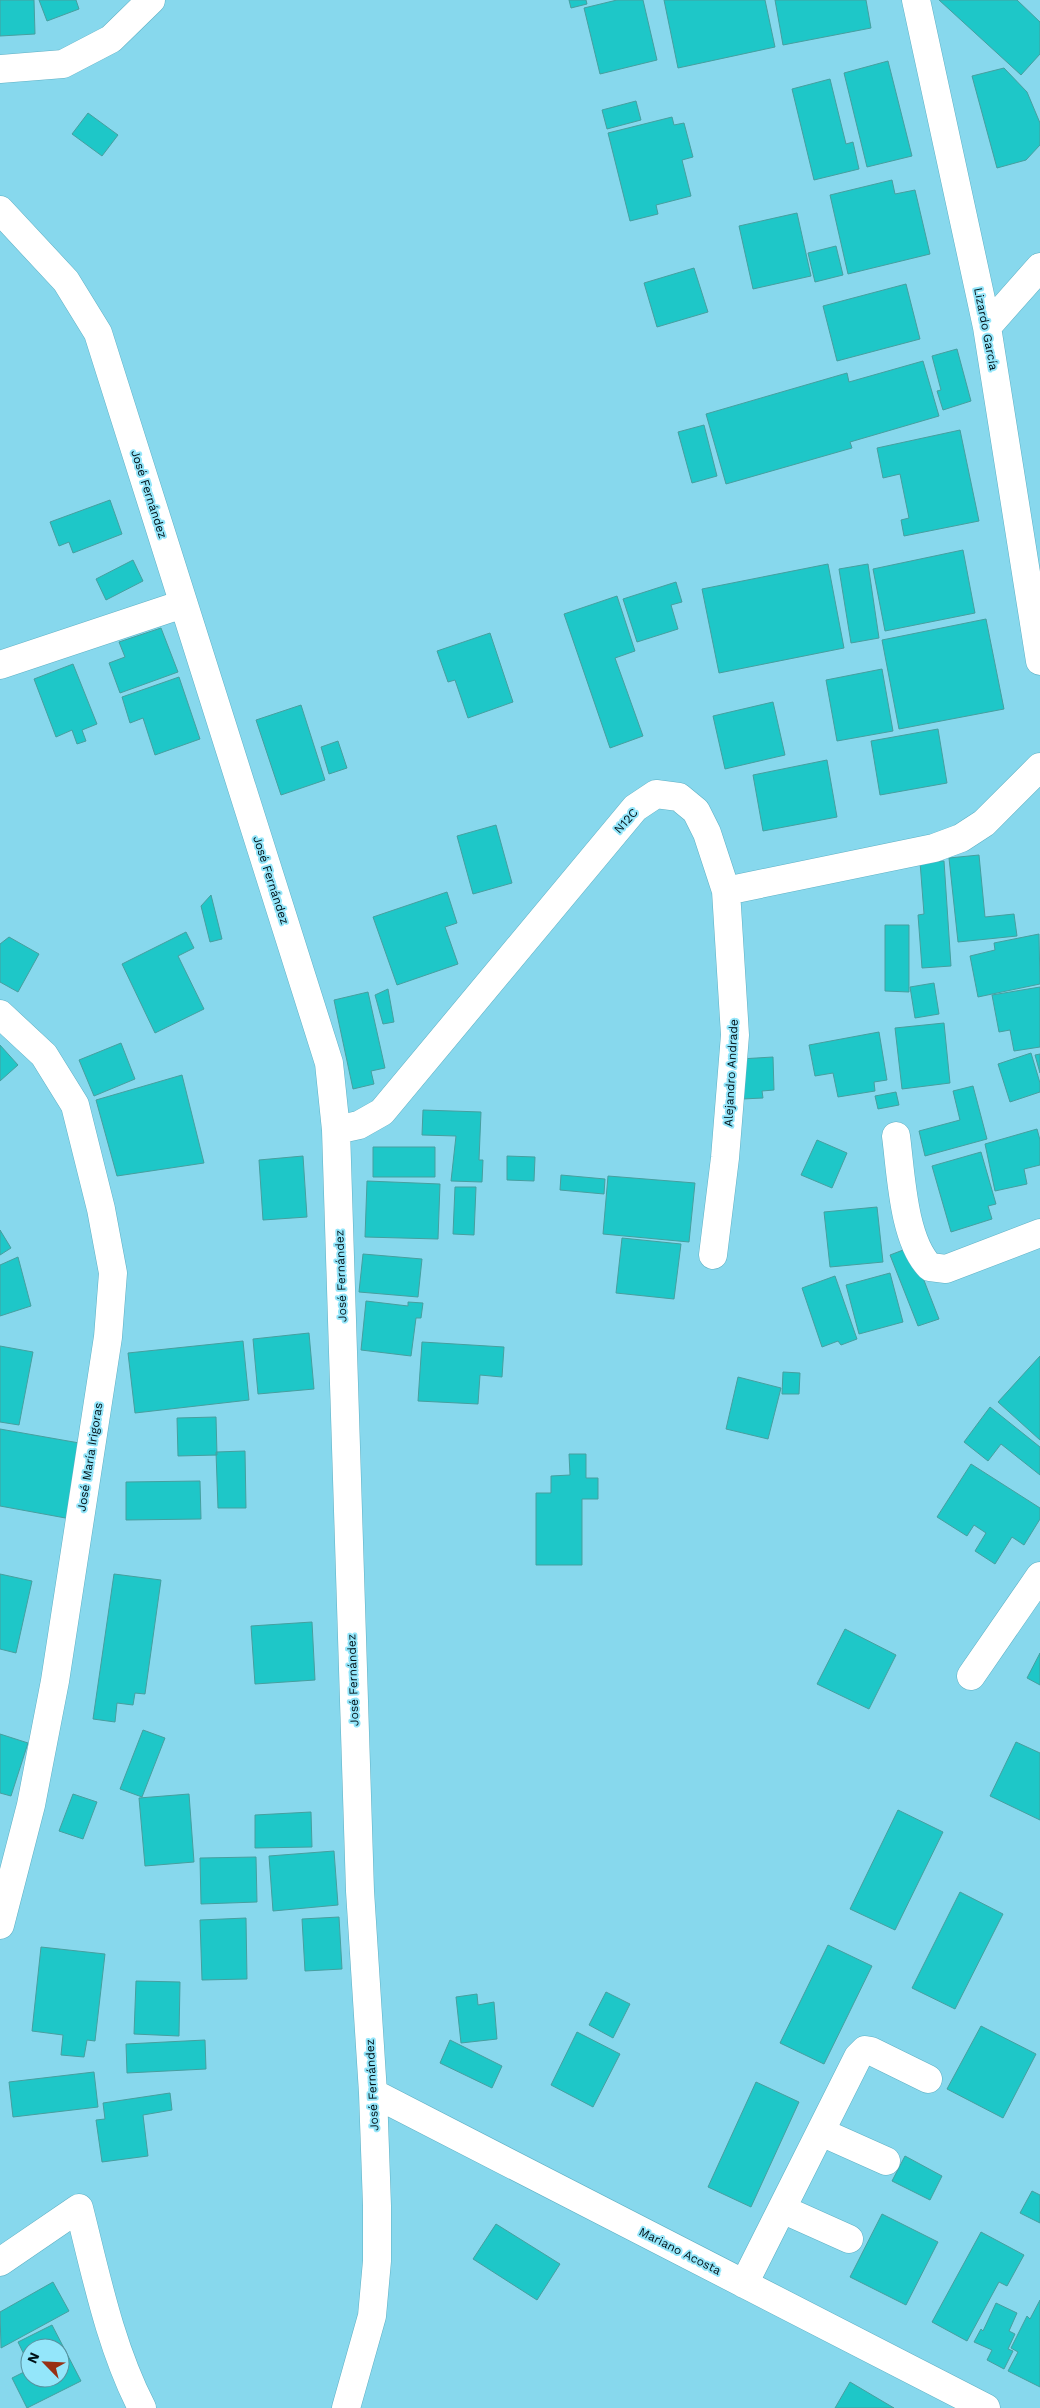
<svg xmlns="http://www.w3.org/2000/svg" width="1040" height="2408" viewBox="0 0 1040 2408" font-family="'Work Sans',sans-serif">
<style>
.building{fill:#1ec7c8;stroke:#469f9f}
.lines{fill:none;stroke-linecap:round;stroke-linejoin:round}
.minor-casing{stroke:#5fb0c4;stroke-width:29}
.minor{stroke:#fff;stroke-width:28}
.labels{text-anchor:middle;stroke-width:4;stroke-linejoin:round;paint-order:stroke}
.street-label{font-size:12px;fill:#001117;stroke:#94e6fa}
</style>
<rect width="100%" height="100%" fill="#87d8ed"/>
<path class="building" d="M 0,0 L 34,0 L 35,34 L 0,36 Z
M 39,0 L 76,0 L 79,9 L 47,21 Z
M 569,0 L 586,0 L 587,4 L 571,8 Z
M 617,0 L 643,0 L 657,60 L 600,74 L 584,8 Z
M 664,0 L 765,0 L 775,47 L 678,68 Z
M 775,0 L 866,0 L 871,28 L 783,45 Z
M 939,0 L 1017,0 L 1040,22 L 1040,54 L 1021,75 Z
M 888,61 L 912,156 L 867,167 L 844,73 Z
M 1004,68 L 1027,92 L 1040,123 L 1040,145 L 1026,160 L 997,168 L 972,76 Z
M 830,79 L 846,144 L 853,142 L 859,169 L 814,180 L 792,89 Z
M 636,101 L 641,120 L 607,129 L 602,110 Z
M 88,113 L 118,135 L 102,156 L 72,134 Z
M 672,117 L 674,125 L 684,123 L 693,157 L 682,160 L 691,196 L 656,205 L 658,214 L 630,221 L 608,133 Z
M 892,180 L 895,194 L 915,190 L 930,254 L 848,274 L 830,195 Z
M 797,213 L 811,276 L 753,289 L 739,226 Z
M 836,246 L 843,275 L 815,282 L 808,253 Z
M 694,268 L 708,312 L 657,327 L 644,283 Z
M 906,284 L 920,339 L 837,361 L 823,306 Z
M 957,349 L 971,401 L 943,410 L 937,391 L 941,390 L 932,356 Z
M 923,361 L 939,416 L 850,442 L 852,448 L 726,484 L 706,414 L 847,373 L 849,382 Z
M 704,425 L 717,476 L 692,483 L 678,432 Z
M 960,430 L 979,521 L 904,536 L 901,520 L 909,518 L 900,474 L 883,478 L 877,448 Z
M 110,500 L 122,534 L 73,553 L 69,542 L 59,546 L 50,522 Z
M 963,550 L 975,613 L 885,631 L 873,569 Z
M 133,560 L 143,581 L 106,600 L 96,579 Z
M 828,564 L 844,648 L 719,673 L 702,589 Z
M 868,564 L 879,638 L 851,643 L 839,569 Z
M 676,582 L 682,602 L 671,605 L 678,629 L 637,642 L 623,599 Z
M 617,596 L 635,651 L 615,658 L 643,736 L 610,748 L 564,614 Z
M 986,619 L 1004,709 L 899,729 L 882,640 Z
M 161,628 L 178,672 L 120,693 L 109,663 L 125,657 L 119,642 Z
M 490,633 L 513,702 L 468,718 L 455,680 L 448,682 L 437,651 Z
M 73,664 L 97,724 L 82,730 L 86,741 L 77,744 L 72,730 L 56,737 L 34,679 Z
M 882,669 L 893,731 L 837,741 L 826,680 Z
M 179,677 L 200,739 L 155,755 L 143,718 L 130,723 L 122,697 Z
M 773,702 L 785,755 L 725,769 L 713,716 Z
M 301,705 L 325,780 L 281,795 L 256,720 Z
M 938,729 L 947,783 L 880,795 L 871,741 Z
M 338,741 L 347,768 L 329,774 L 321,747 Z
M 827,760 L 837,817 L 763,831 L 753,775 Z
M 496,825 L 512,883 L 473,894 L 457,836 Z
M 979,855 L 985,917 L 1014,914 L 1017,936 L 958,942 L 949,858 Z
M 944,861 L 951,966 L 922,968 L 918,915 L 924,914 L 920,862 Z
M 447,892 L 457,923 L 445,927 L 458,964 L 397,985 L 373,917 Z
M 211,895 L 222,939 L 210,942 L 201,906 Z
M 885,925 L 909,925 L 909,992 L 885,991 Z
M 186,932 L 194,948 L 178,956 L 204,1009 L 155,1033 L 122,964 Z
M 1039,934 L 1040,984 L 978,997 L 970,956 L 995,950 L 994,943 Z
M 9,937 L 39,954 L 18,992 L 0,982 L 0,944 Z
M 934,983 L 939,1014 L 915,1018 L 910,987 Z
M 1040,987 L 1040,1047 L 1014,1051 L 1010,1030 L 999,1032 L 992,995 Z
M 388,989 L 394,1022 L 383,1024 L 375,995 Z
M 368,992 L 385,1068 L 371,1071 L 374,1084 L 353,1089 L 334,1000 Z
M 944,1023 L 950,1083 L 902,1089 L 895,1028 Z
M 879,1032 L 887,1080 L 874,1082 L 875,1091 L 838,1097 L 833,1073 L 815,1076 L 809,1045 Z
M 121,1043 L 135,1079 L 94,1096 L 79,1060 Z
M 0,1045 L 18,1065 L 0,1081 Z
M 1031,1053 L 1040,1083 L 1040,1092 L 1010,1102 L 998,1064 Z
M 1040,1054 L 1040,1073 L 1035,1055 Z
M 773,1057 L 774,1090 L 762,1091 L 763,1098 L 742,1099 L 740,1059 Z
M 182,1075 L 204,1163 L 117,1176 L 96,1100 Z
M 973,1086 L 987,1139 L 925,1156 L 919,1131 L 960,1120 L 953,1091 Z
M 896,1092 L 899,1105 L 878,1109 L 875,1096 Z
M 423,1110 L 481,1112 L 479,1160 L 483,1160 L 482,1182 L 451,1181 L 456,1136 L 422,1135 Z
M 1037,1129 L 1040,1140 L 1040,1165 L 1024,1169 L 1027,1184 L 995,1191 L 985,1144 Z
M 817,1140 L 847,1153 L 832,1188 L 801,1175 Z
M 373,1147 L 435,1147 L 435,1177 L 373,1177 Z
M 981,1152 L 996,1204 L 988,1206 L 992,1219 L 951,1232 L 932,1166 Z
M 303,1156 L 307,1217 L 263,1220 L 259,1160 Z
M 507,1156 L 535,1157 L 534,1181 L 507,1180 Z
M 561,1175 L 605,1179 L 604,1194 L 560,1190 Z
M 608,1176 L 695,1183 L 689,1242 L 603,1234 Z
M 367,1181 L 440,1184 L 438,1239 L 365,1237 Z
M 455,1187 L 476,1187 L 474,1235 L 453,1234 Z
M 877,1207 L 883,1262 L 830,1267 L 824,1212 Z
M 0,1230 L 11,1248 L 0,1255 Z
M 622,1238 L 681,1244 L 674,1299 L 616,1293 Z
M 911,1247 L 939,1319 L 918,1326 L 890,1255 Z
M 363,1254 L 422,1259 L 418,1297 L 359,1292 Z
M 18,1257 L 31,1306 L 0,1316 L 0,1265 Z
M 890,1273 L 903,1322 L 859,1334 L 846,1285 Z
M 835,1276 L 857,1339 L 841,1345 L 838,1341 L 822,1347 L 802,1288 Z
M 366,1301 L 408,1306 L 408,1302 L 423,1303 L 421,1318 L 416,1318 L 411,1356 L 361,1350 Z
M 309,1333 L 314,1389 L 258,1394 L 253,1339 Z
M 243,1341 L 249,1400 L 135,1413 L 128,1353 Z
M 422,1342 L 504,1347 L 502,1377 L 480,1375 L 478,1404 L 418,1401 Z
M 0,1346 L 33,1352 L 19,1425 L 0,1422 Z
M 1040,1356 L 1040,1440 L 998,1402 Z
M 783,1372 L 800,1373 L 799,1394 L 782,1394 Z
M 738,1377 L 781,1388 L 768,1439 L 726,1429 Z
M 990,1407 L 1040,1447 L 1040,1475 L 1001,1444 L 988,1461 L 964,1442 Z
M 216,1417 L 217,1455 L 178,1456 L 177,1418 Z
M 0,1429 L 85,1444 L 71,1519 L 0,1506 Z
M 245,1451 L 246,1508 L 218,1508 L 216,1452 Z
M 569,1454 L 586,1454 L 586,1478 L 598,1478 L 598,1499 L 582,1499 L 582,1565 L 536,1565 L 536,1493 L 551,1493 L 551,1476 L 570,1475 Z
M 971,1464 L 1040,1508 L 1040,1519 L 1024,1545 L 1012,1537 L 995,1564 L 975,1551 L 986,1533 L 974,1525 L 967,1536 L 937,1517 Z
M 200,1481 L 201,1519 L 126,1520 L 126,1482 Z
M 0,1574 L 32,1581 L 16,1653 L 0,1649 Z
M 114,1574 L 161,1580 L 145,1694 L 135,1693 L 133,1705 L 117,1703 L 115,1722 L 93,1719 Z
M 312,1622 L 315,1680 L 255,1684 L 251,1626 Z
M 845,1629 L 896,1655 L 869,1709 L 817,1684 Z
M 1040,1653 L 1040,1685 L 1027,1678 Z
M 143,1730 L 165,1738 L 142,1797 L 120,1789 Z
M 0,1734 L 28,1743 L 11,1796 L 0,1793 Z
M 1016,1742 L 1040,1753 L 1040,1820 L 990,1796 Z
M 73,1794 L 97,1802 L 83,1839 L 59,1831 Z
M 189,1794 L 194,1862 L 145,1866 L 139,1798 Z
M 898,1810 L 943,1832 L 895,1930 L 850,1909 Z
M 311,1812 L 312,1847 L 255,1848 L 255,1815 Z
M 334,1851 L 338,1905 L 273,1911 L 269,1856 Z
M 256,1857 L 257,1902 L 201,1904 L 200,1858 Z
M 960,1892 L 1003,1914 L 955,2009 L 912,1988 Z
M 339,1917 L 342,1969 L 305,1971 L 302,1919 Z
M 246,1918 L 247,1979 L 202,1980 L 200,1920 Z
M 828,1945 L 872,1966 L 824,2064 L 780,2043 Z
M 41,1947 L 105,1954 L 95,2041 L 87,2040 L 84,2057 L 61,2055 L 63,2035 L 32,2031 Z
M 136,1981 L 180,1982 L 179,2036 L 134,2034 Z
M 606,1992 L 630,2004 L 613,2038 L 589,2025 Z
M 477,1994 L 478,2005 L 494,2002 L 497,2039 L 461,2043 L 456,1997 Z
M 981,2026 L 1036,2054 L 1003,2118 L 947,2089 Z
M 577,2032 L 620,2054 L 593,2107 L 551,2085 Z
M 205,2040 L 206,2069 L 127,2073 L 126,2044 Z
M 450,2040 L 502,2066 L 492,2088 L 440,2063 Z
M 94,2072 L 98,2107 L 13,2117 L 9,2082 Z
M 756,2082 L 799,2102 L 751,2207 L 708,2187 Z
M 170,2093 L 172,2110 L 143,2115 L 148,2156 L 102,2162 L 96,2120 L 105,2119 L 103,2103 Z
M 905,2156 L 942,2176 L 930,2200 L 892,2181 Z
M 1032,2191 L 1040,2195 L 1040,2223 L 1020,2213 Z
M 882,2214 L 938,2242 L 906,2305 L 850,2277 Z
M 496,2224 L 560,2264 L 537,2300 L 473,2259 Z
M 981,2232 L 1024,2255 L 1007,2286 L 999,2282 L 967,2341 L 932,2322 Z
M 53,2282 L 69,2311 L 1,2348 L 0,2312 Z
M 1040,2300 L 1040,2387 L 1008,2371 L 1018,2352 L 1011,2348 L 1027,2316 L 1030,2319 Z
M 996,2303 L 1017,2313 L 1009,2331 L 1015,2334 L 1008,2349 L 1013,2351 L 1004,2369 L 987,2360 L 992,2350 L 974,2342 L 981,2329 L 983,2331 Z
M 52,2325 L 81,2381 L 27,2408 L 12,2378 L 30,2369 L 30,2378 L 60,2378 L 60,2348 L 30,2348 L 30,2367 L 18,2342 Z
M 850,2382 L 894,2408 L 835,2408 Z"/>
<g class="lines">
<defs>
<path id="minor" d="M 916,0 L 987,327 L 1040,661
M 0,69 L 63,64 L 111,39 L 151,0
M 0,210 L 66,281 L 98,333 L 329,1063 L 336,1130 L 360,1891 L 373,2093 L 377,2206 L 377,2261 L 372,2316 L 346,2408
M 987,327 L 1040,267
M 0,665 L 183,604
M 726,891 L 934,848 L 961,838 L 984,823 L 1040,767
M 0,1014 L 44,1055 L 75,1105 L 101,1209 L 113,1273 L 108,1337 L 55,1681 L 31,1805 L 0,1925
M 336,1130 L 359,1125 L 382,1112 L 635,808 L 656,794 L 679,797 L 696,811 L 707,833 L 726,891 L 735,1035 L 725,1158 L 713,1255
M 896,1136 C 901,1173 903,1240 930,1267 L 946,1269 L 1040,1233
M 971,1676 L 1040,1576
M 373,2093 L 986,2408
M 821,2132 L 886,2161
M 782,2209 L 849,2239
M 0,2262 L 79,2208 C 96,2275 110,2346 142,2408
M 744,2284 L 858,2057 L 865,2050 L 871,2051 L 928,2079"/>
</defs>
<use href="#minor" class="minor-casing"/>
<use href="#minor" class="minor"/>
</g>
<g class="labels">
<g class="street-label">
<text transform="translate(986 329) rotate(79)" y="4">Lizardo García</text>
<text transform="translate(149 494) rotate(72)" y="4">José Fernández</text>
<text transform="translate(626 821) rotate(-48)" y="4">N12C</text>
<text transform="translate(271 880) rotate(72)" y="4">José Fernández</text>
<text transform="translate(731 1073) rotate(-87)" y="4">Alejandro Andrade</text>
<text transform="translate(341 1276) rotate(-92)" y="4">José Fernández</text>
<text transform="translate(90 1457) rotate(-81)" y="4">José María Irigoras</text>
<text transform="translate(353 1680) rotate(-92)" y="4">José Fernández</text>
<text transform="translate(372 2085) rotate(-93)" y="4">José Fernández</text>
<text transform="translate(680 2251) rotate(27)" y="4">Mariano Acosta</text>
</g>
</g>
<g transform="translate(45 2363) rotate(294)"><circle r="24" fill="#94e6fa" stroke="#59919f"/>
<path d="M0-4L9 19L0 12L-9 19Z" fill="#983013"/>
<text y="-8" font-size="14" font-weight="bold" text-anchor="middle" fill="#001117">N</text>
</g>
</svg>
